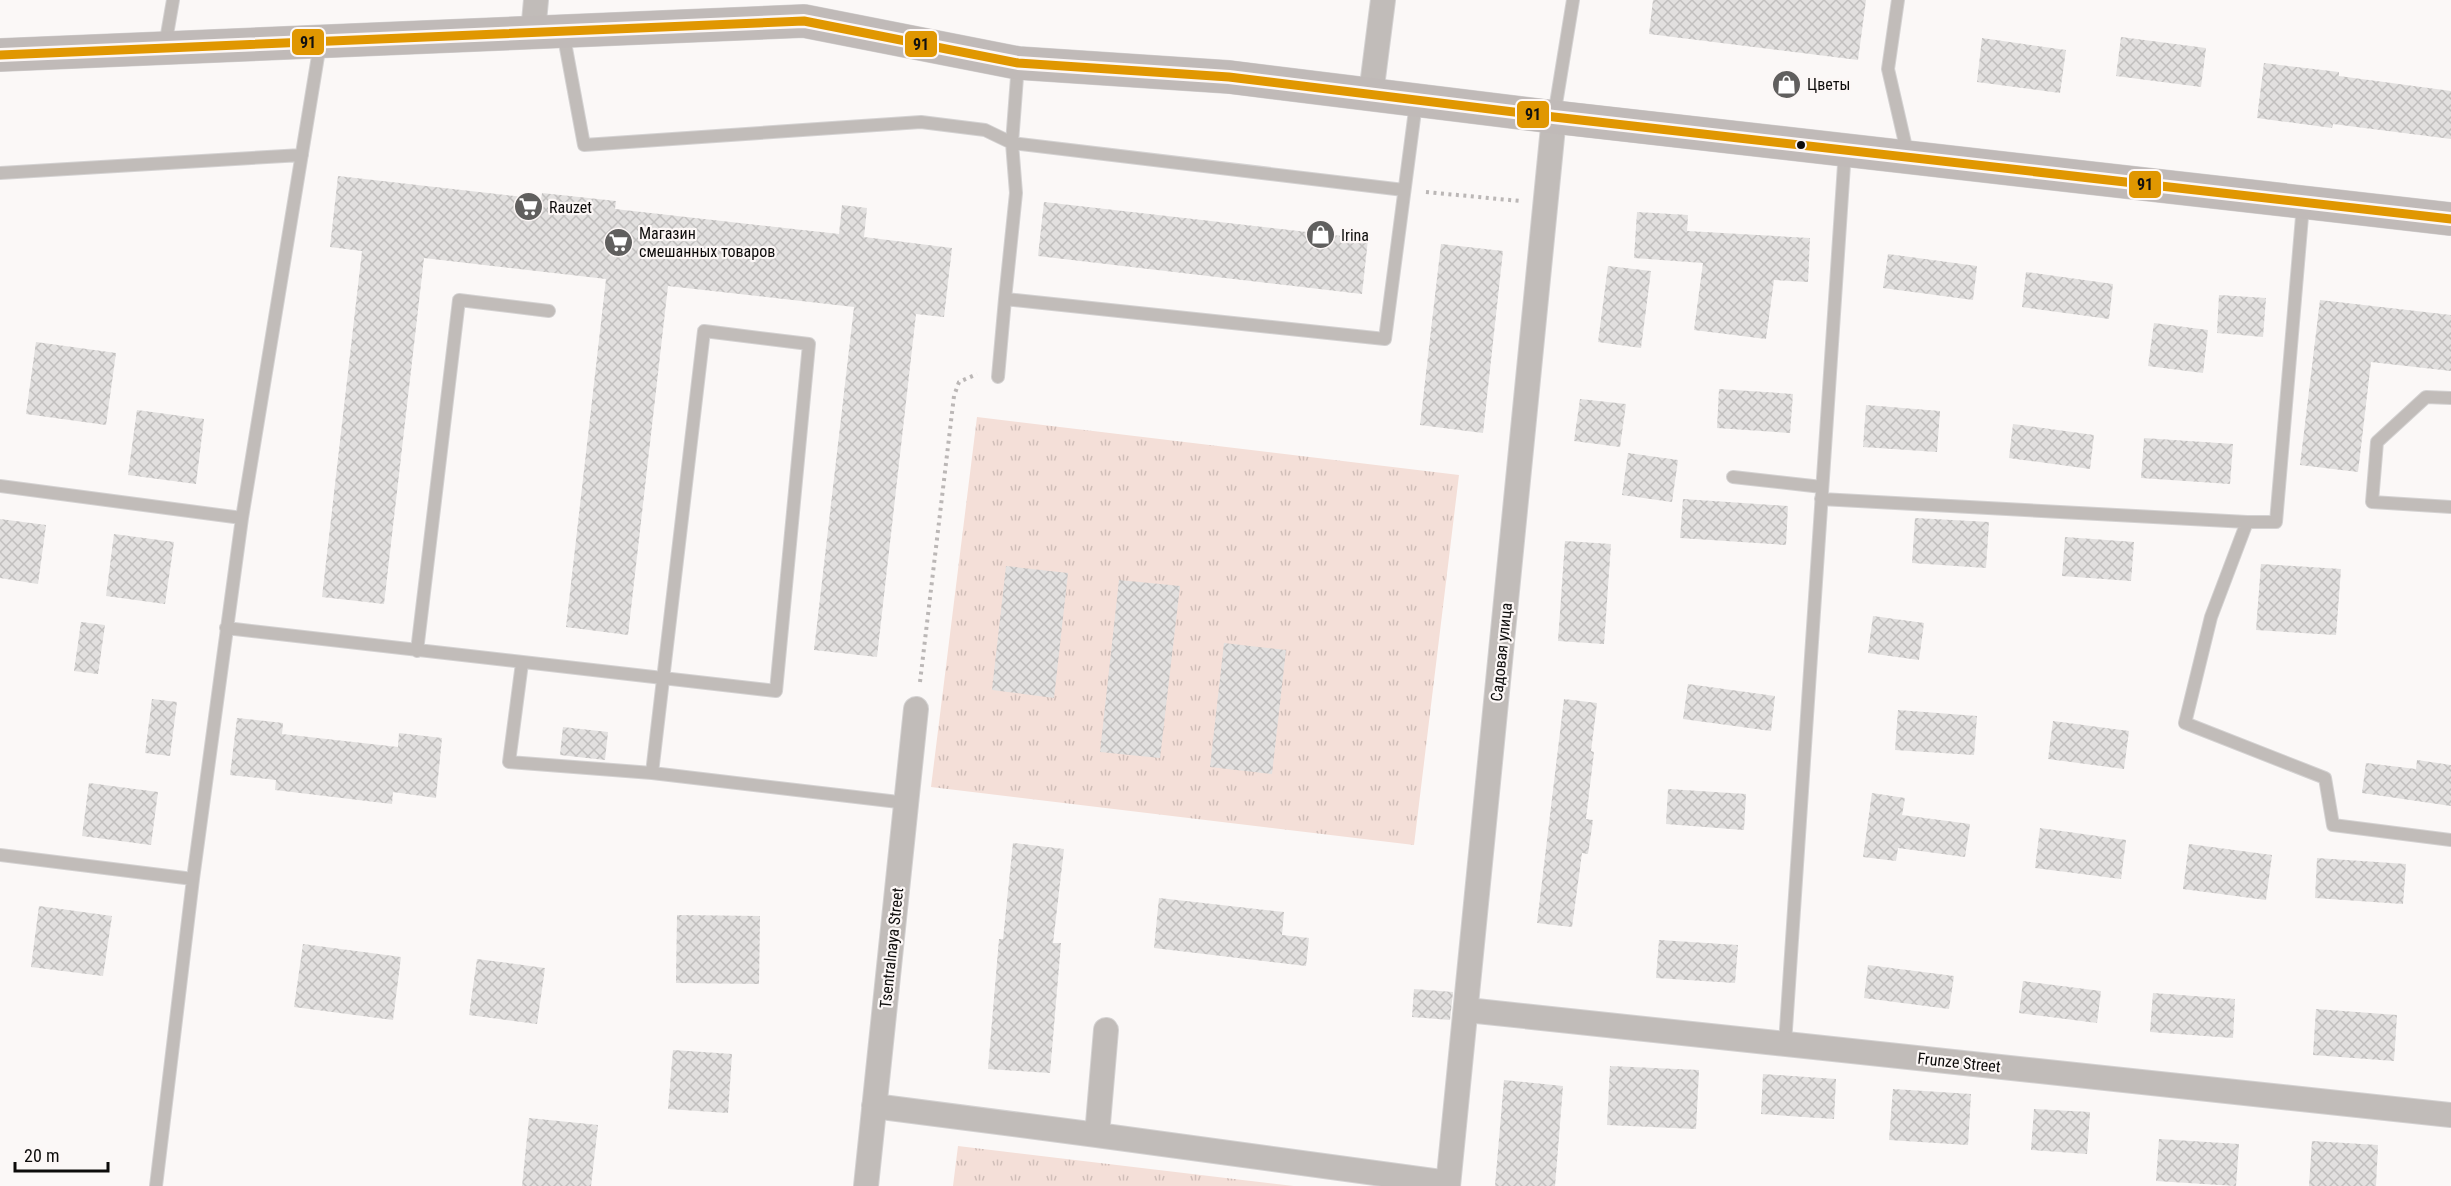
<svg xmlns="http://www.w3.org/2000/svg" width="2451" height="1186" viewBox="0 0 2451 1186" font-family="'Roboto Condensed',sans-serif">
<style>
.grass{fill:url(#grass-tufts)}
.building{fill:url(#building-cross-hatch)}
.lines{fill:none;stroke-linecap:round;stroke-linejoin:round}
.lane-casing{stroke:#d4d2d2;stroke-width:14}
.street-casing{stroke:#d4d2d2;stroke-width:26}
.secondary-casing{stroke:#d4d2d2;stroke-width:34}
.path{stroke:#bbb7b6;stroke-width:4;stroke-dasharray:3 4.5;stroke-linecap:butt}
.lane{stroke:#c1bcb9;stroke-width:12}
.street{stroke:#c1bcb9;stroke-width:24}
.secondary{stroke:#c0bab8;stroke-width:33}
.bus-1-casing{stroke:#fcf7f6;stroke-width:14}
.bus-1{stroke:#e09701;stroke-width:9}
.bus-dot{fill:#0d0c0b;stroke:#fcf7f6;stroke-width:2}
.labels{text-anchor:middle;stroke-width:4.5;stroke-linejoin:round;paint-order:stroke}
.poi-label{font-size:16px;fill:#0d0c0b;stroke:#fcf7f6;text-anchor:start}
.street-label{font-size:16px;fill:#0d0c0b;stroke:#fcf7f6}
.line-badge{stroke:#fcf7f6;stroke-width:2}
.pale-badge-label{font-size:16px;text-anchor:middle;font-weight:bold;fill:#111}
</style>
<defs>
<pattern id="grass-tufts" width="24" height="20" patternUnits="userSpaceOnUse" patternTransform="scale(1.5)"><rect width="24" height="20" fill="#f4dfd8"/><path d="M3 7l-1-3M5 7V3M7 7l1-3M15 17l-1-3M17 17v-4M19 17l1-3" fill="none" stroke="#d0beb8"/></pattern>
<pattern id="building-cross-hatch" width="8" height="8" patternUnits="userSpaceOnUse" patternTransform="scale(1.5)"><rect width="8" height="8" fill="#e2e0df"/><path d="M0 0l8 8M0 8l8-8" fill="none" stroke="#c1bfbe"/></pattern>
</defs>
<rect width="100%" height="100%" fill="#fbf8f7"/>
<path class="grass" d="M 977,417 L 1459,475 L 1414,845 L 931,787 Z
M 958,1146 L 1294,1186 L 953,1186 Z"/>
<path class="building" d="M 1653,0 L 1866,0 L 1858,60 L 1649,34 Z
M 2121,37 L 2206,48 L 2201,87 L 2116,76 Z
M 1982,38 L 2066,50 L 2060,93 L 1977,82 Z
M 2264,63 L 2339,72 L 2339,76 L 2451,91 L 2451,139 L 2333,124 L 2332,128 L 2257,118 Z
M 338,176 L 541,199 L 542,193 L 616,201 L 615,209 L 839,234 L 842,205 L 867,208 L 864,237 L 952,248 L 944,317 L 916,314 L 877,657 L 814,650 L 854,307 L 668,286 L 628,635 L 566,627 L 606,279 L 424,258 L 384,604 L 322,597 L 362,251 L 330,247 Z
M 1044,202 L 1368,239 L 1362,294 L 1038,256 Z
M 1637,212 L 1688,215 L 1687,231 L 1810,238 L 1808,282 L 1774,280 L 1766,339 L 1694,330 L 1703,263 L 1634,258 Z
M 1441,244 L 1503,251 L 1483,433 L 1420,425 Z
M 1888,254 L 1977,266 L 1973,300 L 1883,288 Z
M 1608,266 L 1651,271 L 1641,348 L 1598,342 Z
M 2026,272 L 2113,284 L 2109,319 L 2022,307 Z
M 2219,295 L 2266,298 L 2263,337 L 2217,333 Z
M 2320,300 L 2451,315 L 2451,371 L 2371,362 L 2358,472 L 2300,465 Z
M 2154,323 L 2208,330 L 2203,373 L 2148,366 Z
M 36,342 L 116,353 L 106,425 L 26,414 Z
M 1719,389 L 1793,394 L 1790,433 L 1717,428 Z
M 1580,399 L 1626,404 L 1620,447 L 1574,441 Z
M 1866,405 L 1940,411 L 1937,452 L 1863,447 Z
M 137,410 L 204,419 L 196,484 L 128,475 Z
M 2013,424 L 2094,435 L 2090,469 L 2009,458 Z
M 2144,438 L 2233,444 L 2230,484 L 2141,478 Z
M 1628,453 L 1678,460 L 1672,502 L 1622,495 Z
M 1683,499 L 1788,506 L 1786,545 L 1680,538 Z
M 1915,518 L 1989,522 L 1986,568 L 1912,563 Z
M 0,519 L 46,525 L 38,584 L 0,578 Z
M 114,534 L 174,542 L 165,604 L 106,596 Z
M 2065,537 L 2134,542 L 2131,581 L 2062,576 Z
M 1565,541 L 1611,544 L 1604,644 L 1558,641 Z
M 2261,564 L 2341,569 L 2336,635 L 2256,630 Z
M 1006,566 L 1068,573 L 1054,698 L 992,690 Z
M 1119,580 L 1180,586 L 1160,758 L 1100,752 Z
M 1873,616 L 1924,623 L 1919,660 L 1868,653 Z
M 81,622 L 105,625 L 98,674 L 74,671 Z
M 1224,643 L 1286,650 L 1272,774 L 1210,767 Z
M 1688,684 L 1775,696 L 1771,731 L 1683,719 Z
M 152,699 L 177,702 L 170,756 L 145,753 Z
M 1564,699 L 1597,703 L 1591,751 L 1594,752 L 1586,819 L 1593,820 L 1588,854 L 1582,853 L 1572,927 L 1537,923 Z
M 1898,710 L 1977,716 L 1974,755 L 1895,750 Z
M 237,718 L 283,723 L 282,734 L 398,747 L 399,733 L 442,738 L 436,798 L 393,792 L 392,804 L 275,790 L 276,780 L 230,775 Z
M 2053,721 L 2129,731 L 2124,769 L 2048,759 Z
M 563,727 L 608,732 L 605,760 L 560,755 Z
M 2417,760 L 2451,765 L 2451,806 L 2362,793 L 2366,763 L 2416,769 Z
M 89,783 L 158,792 L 151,845 L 82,836 Z
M 1668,789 L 1746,794 L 1744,830 L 1666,824 Z
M 1872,793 L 1905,798 L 1902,815 L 1970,824 L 1965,857 L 1898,848 L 1896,861 L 1863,857 Z
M 2040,828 L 2126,840 L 2121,879 L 2035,868 Z
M 1013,843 L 1064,849 L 1053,943 L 1061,943 L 1050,1073 L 988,1069 L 999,939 L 1003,939 Z
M 2189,844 L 2272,855 L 2266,900 L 2183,889 Z
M 2317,858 L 2406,864 L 2403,904 L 2315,898 Z
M 1159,898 L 1284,912 L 1282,935 L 1309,938 L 1306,966 L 1154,948 Z
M 39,906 L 112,916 L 103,976 L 31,967 Z
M 677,915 L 760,916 L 759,984 L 676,983 Z
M 1659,940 L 1738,945 L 1735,983 L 1656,978 Z
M 303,944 L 401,957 L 393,1020 L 294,1007 Z
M 477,959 L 545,968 L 537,1024 L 469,1015 Z
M 1868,965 L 1954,976 L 1949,1009 L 1864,998 Z
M 2023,981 L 2101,991 L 2097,1023 L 2019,1013 Z
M 1414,989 L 1453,992 L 1450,1020 L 1412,1017 Z
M 2153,993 L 2235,999 L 2233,1038 L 2150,1032 Z
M 2316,1009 L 2397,1015 L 2394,1061 L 2313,1055 Z
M 673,1050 L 732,1054 L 728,1113 L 668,1109 Z
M 1610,1066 L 1699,1070 L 1696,1129 L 1607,1125 Z
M 1763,1074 L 1836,1079 L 1834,1119 L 1761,1114 Z
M 1504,1080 L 1563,1086 L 1555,1186 L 1495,1186 Z
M 1893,1089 L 1971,1094 L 1968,1145 L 1889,1140 Z
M 2034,1109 L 2090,1112 L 2087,1154 L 2031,1150 Z
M 529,1118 L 598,1125 L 591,1186 L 522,1186 Z
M 2159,1139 L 2239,1144 L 2236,1186 L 2156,1181 Z
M 2312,1141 L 2378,1145 L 2376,1186 L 2309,1186 Z"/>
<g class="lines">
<defs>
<path id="lane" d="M 1898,0 L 1888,69 L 1908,156
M 563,32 L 584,145 L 921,122 L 985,130 L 1012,143 L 1404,190
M 165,46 L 173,0
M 1018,64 L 1012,143 L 1016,193 L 1005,299 L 1385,339 L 1416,103
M 1554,116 L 1573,0
M 0,173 L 302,155
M 998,377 L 1005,299
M 2451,398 L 2426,397 L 2377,442 L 2372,502 L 2451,507
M 1733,477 L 1822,487
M 0,486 L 242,518
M 1821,499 L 2247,522 L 2211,617 L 2185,723 L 2325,778 L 2333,825 L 2451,840
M 2247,522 L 2276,522 L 2303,205
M 226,628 L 776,691 L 809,344 L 704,331 L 652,773 L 907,803
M 417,651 L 459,300 L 549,311
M 522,663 L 509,762 L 652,773
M 0,855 L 193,879
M 1785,1044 L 1845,150
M 156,1186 L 193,879 L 242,518 L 320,44"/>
<path id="street" d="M 533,33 L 536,0
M 1371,94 L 1383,0
M 1467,1010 L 2451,1115
M 874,1106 L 1097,1135 L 1106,1030
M 1097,1135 L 1448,1183
M 866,1186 L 916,709
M 1448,1186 L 1554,117"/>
<path id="secondary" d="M 0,55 L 804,21 L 1018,63 L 1229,77 L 1554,117 L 2451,219"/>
</defs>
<use href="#lane" class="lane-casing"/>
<use href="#street" class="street-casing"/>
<use href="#secondary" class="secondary-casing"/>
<path class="path" d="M 1426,192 L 1520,201
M 920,682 L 954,396 L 959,382 L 977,374"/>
<use href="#lane" class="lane"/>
<use href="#street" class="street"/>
<use href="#secondary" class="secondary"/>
<defs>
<path id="bus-1" d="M 0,55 L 804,21 L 1018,63 L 1229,77 L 1554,117 L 2451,219"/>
</defs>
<use href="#bus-1" class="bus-1-casing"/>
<use href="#bus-1" class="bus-1"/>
</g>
<defs>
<symbol id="shop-disc" viewBox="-11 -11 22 22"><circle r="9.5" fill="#605f5e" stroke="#fcf7f6"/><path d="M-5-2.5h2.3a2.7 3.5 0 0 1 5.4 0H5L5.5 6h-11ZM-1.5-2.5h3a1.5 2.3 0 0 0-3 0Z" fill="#fff"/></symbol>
<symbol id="supermarket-disc" viewBox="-11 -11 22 22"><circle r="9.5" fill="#605f5e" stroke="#fcf7f6"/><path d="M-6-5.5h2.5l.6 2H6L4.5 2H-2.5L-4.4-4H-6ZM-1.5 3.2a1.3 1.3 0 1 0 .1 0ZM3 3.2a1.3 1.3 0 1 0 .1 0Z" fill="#fff"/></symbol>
</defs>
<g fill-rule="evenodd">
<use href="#shop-disc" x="1770" y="68" width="33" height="33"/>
<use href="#supermarket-disc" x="512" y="190" width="33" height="33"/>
<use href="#shop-disc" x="1304" y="218" width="33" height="33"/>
<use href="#supermarket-disc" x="602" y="226" width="33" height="33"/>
</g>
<circle class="bus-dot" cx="1801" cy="145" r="5"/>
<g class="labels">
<g class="poi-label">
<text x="1807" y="90">Цветы</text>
<text x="549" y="213">Rauzet</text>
<text x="639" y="239">Магазин<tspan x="639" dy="18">смешанных товаров</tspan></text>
<text x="1341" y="241">Irina</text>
</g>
<g class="street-label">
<text transform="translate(1501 652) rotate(-84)" y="6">Садовая улица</text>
<text transform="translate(891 948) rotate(-84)" y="6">Tsentralnaya Street</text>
<text transform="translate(1959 1062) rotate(6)" y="6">Frunze Street</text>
</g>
</g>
<g class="line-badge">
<rect x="291" y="28" width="34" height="28" rx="6" fill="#e09701"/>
<rect x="904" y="30" width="34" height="28" rx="6" fill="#e09701"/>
<rect x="1516" y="100" width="34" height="29" rx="6" fill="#e09701"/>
<rect x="2128" y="170" width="34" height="29" rx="6" fill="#e09701"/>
</g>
<g class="pale-badge-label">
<text x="308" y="48">91</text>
<text x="921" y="50">91</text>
<text x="1533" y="120">91</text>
<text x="2145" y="190">91</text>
</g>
<path d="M15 1162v9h93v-9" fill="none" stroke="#0d0c0b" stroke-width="3"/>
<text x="24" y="1162" font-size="18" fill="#0d0c0b" stroke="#fcf7f6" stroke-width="4.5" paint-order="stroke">20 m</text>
</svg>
